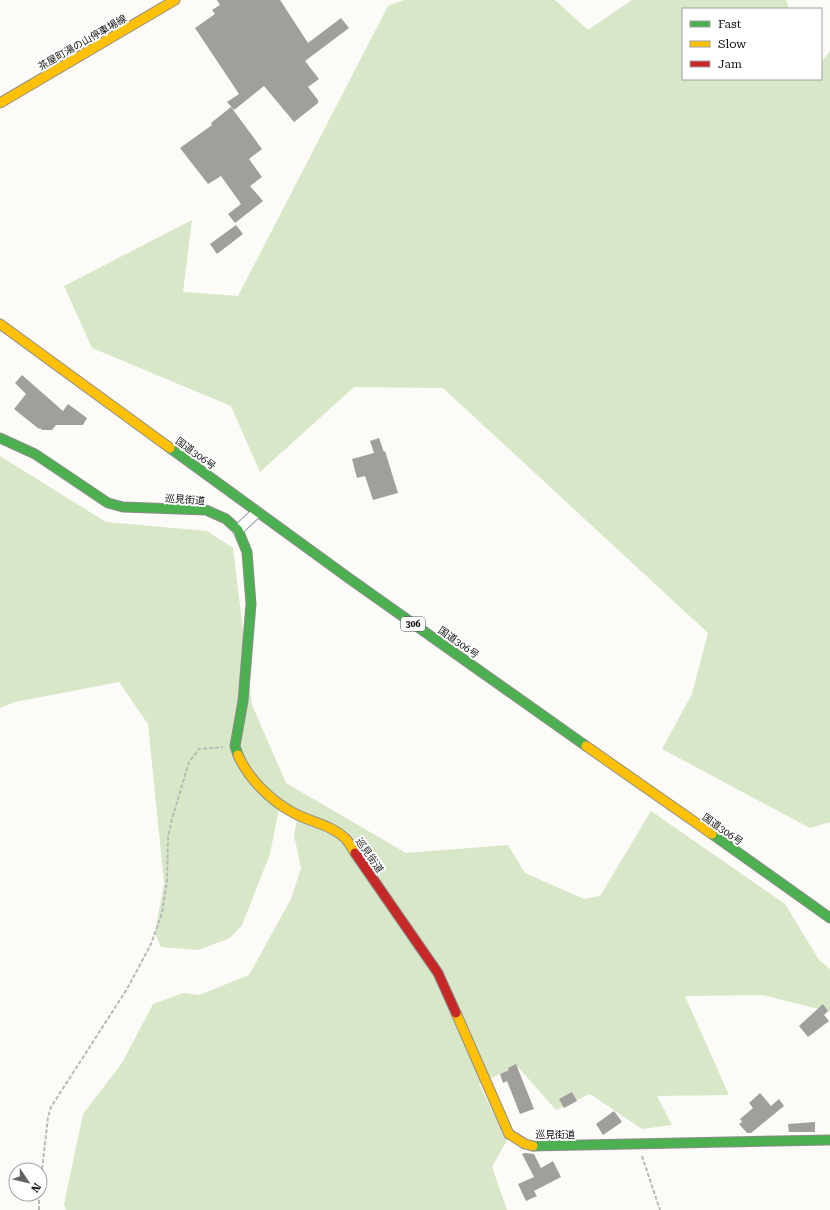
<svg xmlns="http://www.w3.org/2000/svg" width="830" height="1210" viewBox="0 0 830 1210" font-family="'Roboto Serif','Noto Sans JP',serif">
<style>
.forest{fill:#d7e7c7}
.building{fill:#a09f9c}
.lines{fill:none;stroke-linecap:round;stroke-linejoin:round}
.street-casing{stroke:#979695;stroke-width:12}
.fast-casing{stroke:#8d8d8b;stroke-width:11}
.slow-casing{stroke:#8d8d8b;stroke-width:11}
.jam-casing{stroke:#8d8d8b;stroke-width:11}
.path{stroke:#b9b9b8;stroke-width:2;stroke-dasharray:4 2;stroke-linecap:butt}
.street{stroke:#fffefe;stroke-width:10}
.fast{stroke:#4caf50;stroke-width:9}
.slow{stroke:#ffc107;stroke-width:9}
.jam{stroke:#c62828;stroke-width:9}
.labels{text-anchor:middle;stroke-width:4;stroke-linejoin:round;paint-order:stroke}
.shield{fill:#fff;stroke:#585858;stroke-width:1}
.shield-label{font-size:9px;font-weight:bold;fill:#111}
.street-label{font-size:10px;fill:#111;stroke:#fff}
</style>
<rect width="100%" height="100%" fill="#fcfbf7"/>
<path class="forest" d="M 404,0 L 555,0 L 588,30 L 632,0 L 786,0 L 789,9 L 683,9 L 683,79 L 821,79 L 821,63 L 830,51 L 830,822 L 810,828 L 662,749 L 692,694 L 708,633 L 443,388 L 354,387 L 260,472 L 231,406 L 92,348 L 64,286 L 192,220 L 183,292 L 238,296 L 388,6 Z
M 0,456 L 106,522 L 207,531 L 233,548 L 252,705 L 286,783 L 406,853 L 508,845 L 525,873 L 584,899 L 600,896 L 651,811 L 785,904 L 819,960 L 830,969 L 830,1012 L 763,995 L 685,996 L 729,1095 L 657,1096 L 672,1125 L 642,1129 L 590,1094 L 556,1110 L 517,1066 L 479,1084 L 507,1140 L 492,1167 L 507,1210 L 66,1210 L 64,1204 L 83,1114 L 122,1063 L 153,1004 L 183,993 L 199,995 L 249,975 L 291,899 L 301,868 L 294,835 L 298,814 L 280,803 L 270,854 L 242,925 L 230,938 L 198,950 L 161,947 L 155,933 L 164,883 L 148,724 L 119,682 L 15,702 L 0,708 Z"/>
<path class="building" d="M 217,0 L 280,0 L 308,43 L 341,18 L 349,28 L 305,61 L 319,79 L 308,87 L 318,100 L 318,103 L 294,122 L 264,86 L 234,110 L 227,102 L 239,94 L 195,28 L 215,14 L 212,10 L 220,5 Z
M 231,107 L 262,149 L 249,159 L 262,177 L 250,186 L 263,201 L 235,223 L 228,214 L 241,204 L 221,176 L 208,184 L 180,148 L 212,125 L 211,123 Z
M 236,225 L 243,234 L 217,254 L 210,244 Z
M 22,375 L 63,411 L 68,404 L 87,418 L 83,425 L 56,425 L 52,430 L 42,430 L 40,428 L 39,429 L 14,409 L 26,394 L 15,383 Z
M 379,438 L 384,452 L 385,451 L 398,493 L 373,500 L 365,476 L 357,478 L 352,459 L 374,453 L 370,441 Z
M 823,1004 L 828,1011 L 824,1015 L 829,1021 L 808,1037 L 799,1026 Z
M 516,1064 L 534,1109 L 520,1114 L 507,1081 L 503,1083 L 500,1074 L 509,1070 L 508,1068 Z
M 572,1092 L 577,1101 L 564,1108 L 559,1099 Z
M 760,1093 L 771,1106 L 779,1099 L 784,1106 L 751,1133 L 747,1133 L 739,1124 L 742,1122 L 740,1119 L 753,1108 L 749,1103 Z
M 614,1111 L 622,1122 L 603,1135 L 596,1124 Z
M 815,1122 L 815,1132 L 789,1132 L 788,1124 Z
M 525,1153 L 534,1154 L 541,1168 L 553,1161 L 561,1177 L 534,1191 L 537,1196 L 526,1201 L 518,1184 L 534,1177 L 522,1154 Z"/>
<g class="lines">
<defs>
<path id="street" d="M 238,530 L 257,512"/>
<path id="fast" d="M 0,438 L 35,454 L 108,503 L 123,507 L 206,510 L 226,519 L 238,530 L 247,552 L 251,604 L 243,701 L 235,746 L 238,755
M 170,448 L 350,579 L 586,746
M 712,834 L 830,918
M 533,1146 L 830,1140"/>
<path id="slow" d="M 0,103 L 175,0
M 0,324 L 170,448
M 586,746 L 712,834
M 238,755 C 248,778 270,800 292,812 C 309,822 330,824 345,838 C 349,842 352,848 355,853
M 456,1013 L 509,1134 L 525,1144 L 533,1146"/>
<path id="jam" d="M 355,853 L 438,973 L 456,1013"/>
</defs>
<use href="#street" class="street-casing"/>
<use href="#fast" class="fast-casing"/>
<use href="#slow" class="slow-casing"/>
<use href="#jam" class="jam-casing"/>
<path class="path" d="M 642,1156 L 660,1210
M 40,1187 L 48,1117 L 51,1107 L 127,989 L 151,944 L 162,913 L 167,881 L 168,837 L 172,819 L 189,762 L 199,749 L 223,747
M 39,1210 L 39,1194"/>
<use href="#street" class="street"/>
<use href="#fast" class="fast"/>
<use href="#slow" class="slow"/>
<use href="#jam" class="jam"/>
</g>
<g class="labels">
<rect class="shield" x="401" y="617" width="24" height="14" rx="3"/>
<g class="shield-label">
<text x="413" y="627">306</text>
</g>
<g class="street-label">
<text transform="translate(82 42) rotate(-30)" y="4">茶屋町湯の山停車場線</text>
<text transform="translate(196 453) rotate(36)" y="4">国道306号</text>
<text transform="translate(185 499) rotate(4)" y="4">巡見街道</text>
<text transform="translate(459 642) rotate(35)" y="4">国道306号</text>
<text transform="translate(723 829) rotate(35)" y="4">国道306号</text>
<text transform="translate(370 855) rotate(55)" y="4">巡見街道</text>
<text x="555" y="1138">巡見街道</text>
</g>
</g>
<rect x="682" y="8" width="140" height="72" fill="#ffffff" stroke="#a0a0a0"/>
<rect x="690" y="21" width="20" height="6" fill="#4caf50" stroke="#a0a0a0"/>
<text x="718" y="28" font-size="12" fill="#111111">Fast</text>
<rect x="690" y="41" width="20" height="6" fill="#ffc107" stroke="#a0a0a0"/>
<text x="718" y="48" font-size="12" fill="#111111">Slow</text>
<rect x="690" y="61" width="20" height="6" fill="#c62828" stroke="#a0a0a0"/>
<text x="718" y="68" font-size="12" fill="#111111">Jam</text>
<g transform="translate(28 1182) rotate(125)"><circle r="19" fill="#ffffff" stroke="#a0a0a0"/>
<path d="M0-3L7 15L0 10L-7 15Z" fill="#636362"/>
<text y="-6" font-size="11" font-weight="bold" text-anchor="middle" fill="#111111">N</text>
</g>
</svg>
